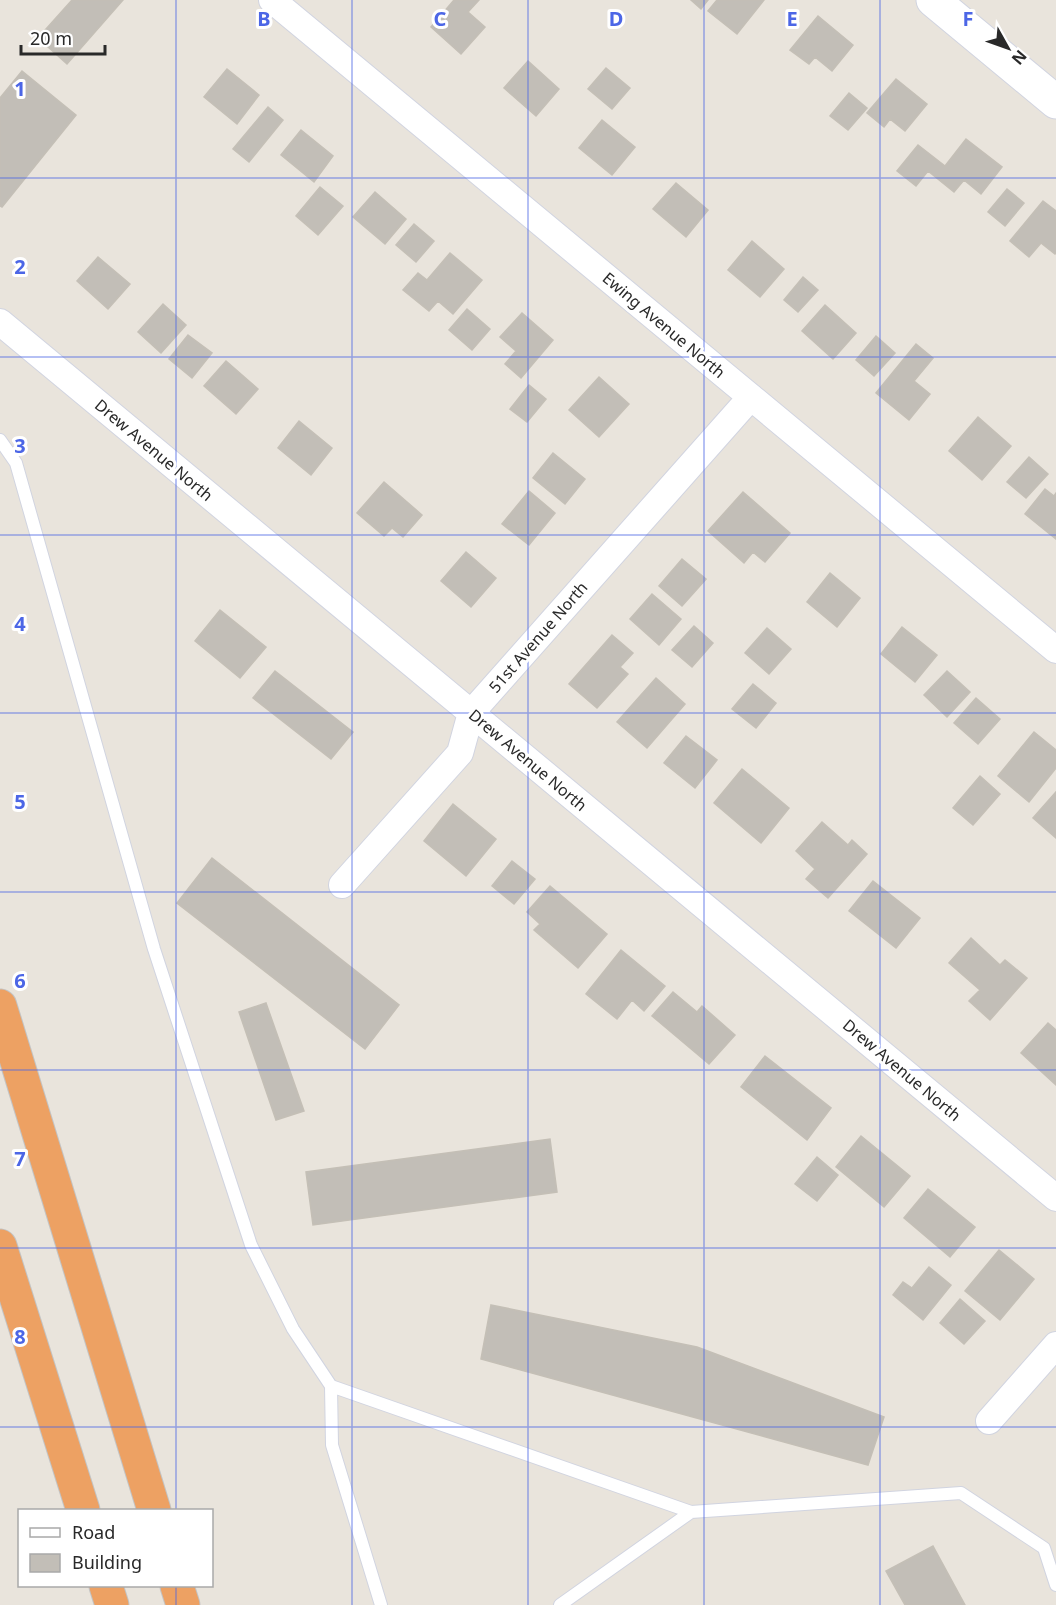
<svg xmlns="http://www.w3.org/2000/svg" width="1056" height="1605" viewBox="0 0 1056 1605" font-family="'Noto Sans',sans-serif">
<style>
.building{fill:#c2beb7;stroke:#c4bfb6;stroke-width:1.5}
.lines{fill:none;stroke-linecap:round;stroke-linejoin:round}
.lane-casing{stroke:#d1d4e0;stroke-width:14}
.street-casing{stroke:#d1d4e0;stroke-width:28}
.secondary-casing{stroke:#d1d4e0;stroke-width:35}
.highway-casing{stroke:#c3c3c3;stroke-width:35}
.lane{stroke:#fff;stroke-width:12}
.street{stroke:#fff;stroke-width:26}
.secondary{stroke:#fff;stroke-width:33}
.highway{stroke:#eda163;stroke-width:33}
.grid{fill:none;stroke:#4c66e6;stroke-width:1.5;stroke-opacity:0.55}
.labels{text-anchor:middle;stroke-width:6;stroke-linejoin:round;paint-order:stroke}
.street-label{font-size:16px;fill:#292929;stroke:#fff}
.grid-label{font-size:20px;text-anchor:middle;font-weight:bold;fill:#4c66e6;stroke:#fff;stroke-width:6;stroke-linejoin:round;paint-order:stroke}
</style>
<rect width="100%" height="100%" fill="#e9e4dc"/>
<path class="building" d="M 72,0 L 123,0 L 67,64 L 38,38 Z
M 454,0 L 479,0 L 468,12 L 485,27 L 461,54 L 431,27 Z
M 691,0 L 708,0 L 701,9 Z
M 717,0 L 764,0 L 737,34 L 708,11 Z
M 818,16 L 853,45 L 832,71 L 815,57 L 809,64 L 790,50 Z
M 528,61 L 559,89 L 536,116 L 504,88 Z
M 606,68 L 630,88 L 612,109 L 588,89 Z
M 227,69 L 259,95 L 237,124 L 204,97 Z
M 22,71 L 76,115 L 2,207 L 0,206 L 0,98 Z
M 896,79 L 927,104 L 905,131 L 890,119 L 884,127 L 867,113 Z
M 849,93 L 867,108 L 848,130 L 830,116 Z
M 268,107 L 283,120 L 249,162 L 233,149 Z
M 602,120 L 635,147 L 612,175 L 579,148 Z
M 301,130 L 333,156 L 314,182 L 281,155 Z
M 966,139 L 1002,167 L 981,194 L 964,180 L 954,192 L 928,171 L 916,186 L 897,171 L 918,145 L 945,166 Z
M 676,183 L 708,210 L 686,237 L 653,209 Z
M 320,187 L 343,206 L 318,235 L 296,216 Z
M 1007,189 L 1024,203 L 1005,226 L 988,212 Z
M 375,192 L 406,219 L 385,244 L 353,217 Z
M 1043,201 L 1056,211 L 1056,253 L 1055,254 L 1041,243 L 1029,257 L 1010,241 Z
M 414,224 L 434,241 L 416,262 L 396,245 Z
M 752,241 L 784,269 L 760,297 L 728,270 Z
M 450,253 L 482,280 L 453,314 L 438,301 L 429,311 L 403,290 L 418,273 L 427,280 Z
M 98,257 L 130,284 L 108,309 L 77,281 Z
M 803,277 L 818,290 L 798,312 L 784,300 Z
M 163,304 L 186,325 L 161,353 L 138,332 Z
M 825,305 L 856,333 L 833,359 L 802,331 Z
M 467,309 L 490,329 L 472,350 L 449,330 Z
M 522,313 L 553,340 L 521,378 L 505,364 L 516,351 L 500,337 Z
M 188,335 L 212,353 L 192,378 L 169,359 Z
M 876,336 L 895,353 L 874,376 L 856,360 Z
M 916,344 L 933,358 L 914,381 L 930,394 L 909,420 L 876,393 Z
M 226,361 L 258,389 L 236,414 L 204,386 Z
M 599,377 L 629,404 L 599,437 L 569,410 Z
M 529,385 L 546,399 L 527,422 L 510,409 Z
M 978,417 L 1011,446 L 982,480 L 949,451 Z
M 299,421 L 332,448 L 311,475 L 278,448 Z
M 553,453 L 585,479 L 565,504 L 533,478 Z
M 1029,457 L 1048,474 L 1026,498 L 1007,482 Z
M 384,482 L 422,515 L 403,537 L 392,528 L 384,536 L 357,513 Z
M 1045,489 L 1054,496 L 1056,493 L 1056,539 L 1025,514 Z
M 529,491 L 555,513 L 529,545 L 502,524 Z
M 743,492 L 790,533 L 765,562 L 753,552 L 744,563 L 708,531 Z
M 466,552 L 496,578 L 471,607 L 441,581 Z
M 682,559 L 706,579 L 682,606 L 659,586 Z
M 830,573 L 860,598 L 837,627 L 807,602 Z
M 652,594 L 681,619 L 659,645 L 630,619 Z
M 220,610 L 266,647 L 240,678 L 195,641 Z
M 694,626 L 713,643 L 692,667 L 672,650 Z
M 902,627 L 937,655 L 915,682 L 881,654 Z
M 767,628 L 791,649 L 769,674 L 745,653 Z
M 612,635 L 633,653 L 620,667 L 628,674 L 597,708 L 569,684 Z
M 275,671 L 353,732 L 331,759 L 253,698 Z
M 947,671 L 970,692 L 947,717 L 924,695 Z
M 656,678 L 685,704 L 647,748 L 617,722 Z
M 753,684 L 776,703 L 756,728 L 732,709 Z
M 976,698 L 1000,719 L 978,744 L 954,723 Z
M 1034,732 L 1056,750 L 1056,768 L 1029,802 L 998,776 Z
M 686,736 L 717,760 L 695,788 L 664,763 Z
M 742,769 L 789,808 L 761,843 L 714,803 Z
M 980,776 L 1000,794 L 973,825 L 953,808 Z
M 1056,792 L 1056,838 L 1033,818 Z
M 453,804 L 496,839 L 466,876 L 424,841 Z
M 822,822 L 848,845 L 852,840 L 867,854 L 828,898 L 806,879 L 815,869 L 796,851 Z
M 212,858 L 399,1005 L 365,1049 L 177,903 Z
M 512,861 L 535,879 L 514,904 L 492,886 Z
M 873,881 L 920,918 L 896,948 L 849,911 Z
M 550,886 L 607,934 L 578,968 L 534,930 L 540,924 L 527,912 Z
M 971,938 L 1000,965 L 1005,960 L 1027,978 L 990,1020 L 969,1001 L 980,990 L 949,963 Z
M 621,950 L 665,986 L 644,1011 L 632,1000 L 617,1019 L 586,994 Z
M 673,992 L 697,1012 L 702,1006 L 735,1035 L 709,1064 L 652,1016 Z
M 266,1003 L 304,1111 L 276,1120 L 239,1012 Z
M 1048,1023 L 1056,1030 L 1056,1085 L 1021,1053 Z
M 765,1056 L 831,1108 L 807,1140 L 741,1087 Z
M 861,1136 L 910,1176 L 884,1207 L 836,1167 Z
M 550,1139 L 557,1192 L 313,1225 L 306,1172 Z
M 817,1157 L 838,1175 L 817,1201 L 795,1184 Z
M 928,1189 L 975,1227 L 950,1257 L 904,1218 Z
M 999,1250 L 1034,1279 L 1000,1320 L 965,1291 Z
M 929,1267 L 951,1285 L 923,1320 L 893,1295 L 903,1282 L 912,1288 Z
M 960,1299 L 985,1321 L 964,1344 L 940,1323 Z
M 491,1305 L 697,1347 L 884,1417 L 868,1465 L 481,1359 Z
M 933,1546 L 965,1605 L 905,1605 L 886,1571 Z"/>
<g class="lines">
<defs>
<path id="lane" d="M 0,440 L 16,463 L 154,949 L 251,1245 L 293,1329 L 331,1386 L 332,1445 L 381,1605
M 331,1386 L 691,1512 L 560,1605
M 691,1512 L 961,1493 L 1044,1548 L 1056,1585"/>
<path id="street" d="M 272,0 L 1056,650
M 0,322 L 1056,1198
M 342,885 L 460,753 L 471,713 L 751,397
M 989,1421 L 1056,1345"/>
<path id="secondary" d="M 933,0 L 1056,102"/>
<path id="highway" d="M 0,1006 L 154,1510
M 0,1246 L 83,1510
M 106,1586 L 112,1605
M 177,1586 L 183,1605"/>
</defs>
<use href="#lane" class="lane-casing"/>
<use href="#street" class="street-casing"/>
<use href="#secondary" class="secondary-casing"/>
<use href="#highway" class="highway-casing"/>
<use href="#lane" class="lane"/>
<use href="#street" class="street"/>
<use href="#secondary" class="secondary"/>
<use href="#highway" class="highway"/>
</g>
<path class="grid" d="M 176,0 L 176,1510M 352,0 L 352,1605M 528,0 L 528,1605M 704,0 L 704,1605M 880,0 L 880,1605M 0,178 L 1056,178M 0,357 L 1056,357M 0,535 L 1056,535M 0,713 L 1056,713M 0,892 L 1056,892M 0,1070 L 1056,1070M 0,1248 L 1056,1248M 0,1427 L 1056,1427M 176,1586 L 176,1605"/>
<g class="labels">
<g class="street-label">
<text transform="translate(664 325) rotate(40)" y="6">Ewing Avenue North</text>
<text transform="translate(154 450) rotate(40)" y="6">Drew Avenue North</text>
<text transform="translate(538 637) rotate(-49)" y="6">51st Avenue North</text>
<text transform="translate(528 760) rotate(40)" y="6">Drew Avenue North</text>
<text transform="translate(902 1070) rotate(40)" y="6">Drew Avenue North</text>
</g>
</g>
<g class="grid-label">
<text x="264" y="26">B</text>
<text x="440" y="26">C</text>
<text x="616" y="26">D</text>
<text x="792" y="26">E</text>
<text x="968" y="26">F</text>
<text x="20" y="96">1</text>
<text x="20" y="274">2</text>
<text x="20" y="453">3</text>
<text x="20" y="631">4</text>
<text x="20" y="809">5</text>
<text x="20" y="988">6</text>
<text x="20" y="1166">7</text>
<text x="20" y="1344">8</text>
</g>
<rect x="18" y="1509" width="195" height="78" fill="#ffffff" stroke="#a9a9a9" stroke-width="1.5"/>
<rect x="30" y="1528" width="30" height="9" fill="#ffffff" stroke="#a9a9a9" stroke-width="1.5"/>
<text x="72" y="1539" font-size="18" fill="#292929">Road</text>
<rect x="30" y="1554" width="30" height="18" fill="#c2beb7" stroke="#a9a9a9" stroke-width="1.5"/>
<text x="72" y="1569" font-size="18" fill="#292929">Building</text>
<g transform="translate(1008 48) rotate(130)" stroke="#ffffff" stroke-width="4.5" paint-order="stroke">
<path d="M0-4.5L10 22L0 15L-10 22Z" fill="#292929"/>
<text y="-9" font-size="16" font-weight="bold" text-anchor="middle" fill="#292929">N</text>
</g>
<path d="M21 45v9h84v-9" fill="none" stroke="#292929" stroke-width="3"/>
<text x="30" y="45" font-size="18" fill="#292929" stroke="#ffffff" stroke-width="4.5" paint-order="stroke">20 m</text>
</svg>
